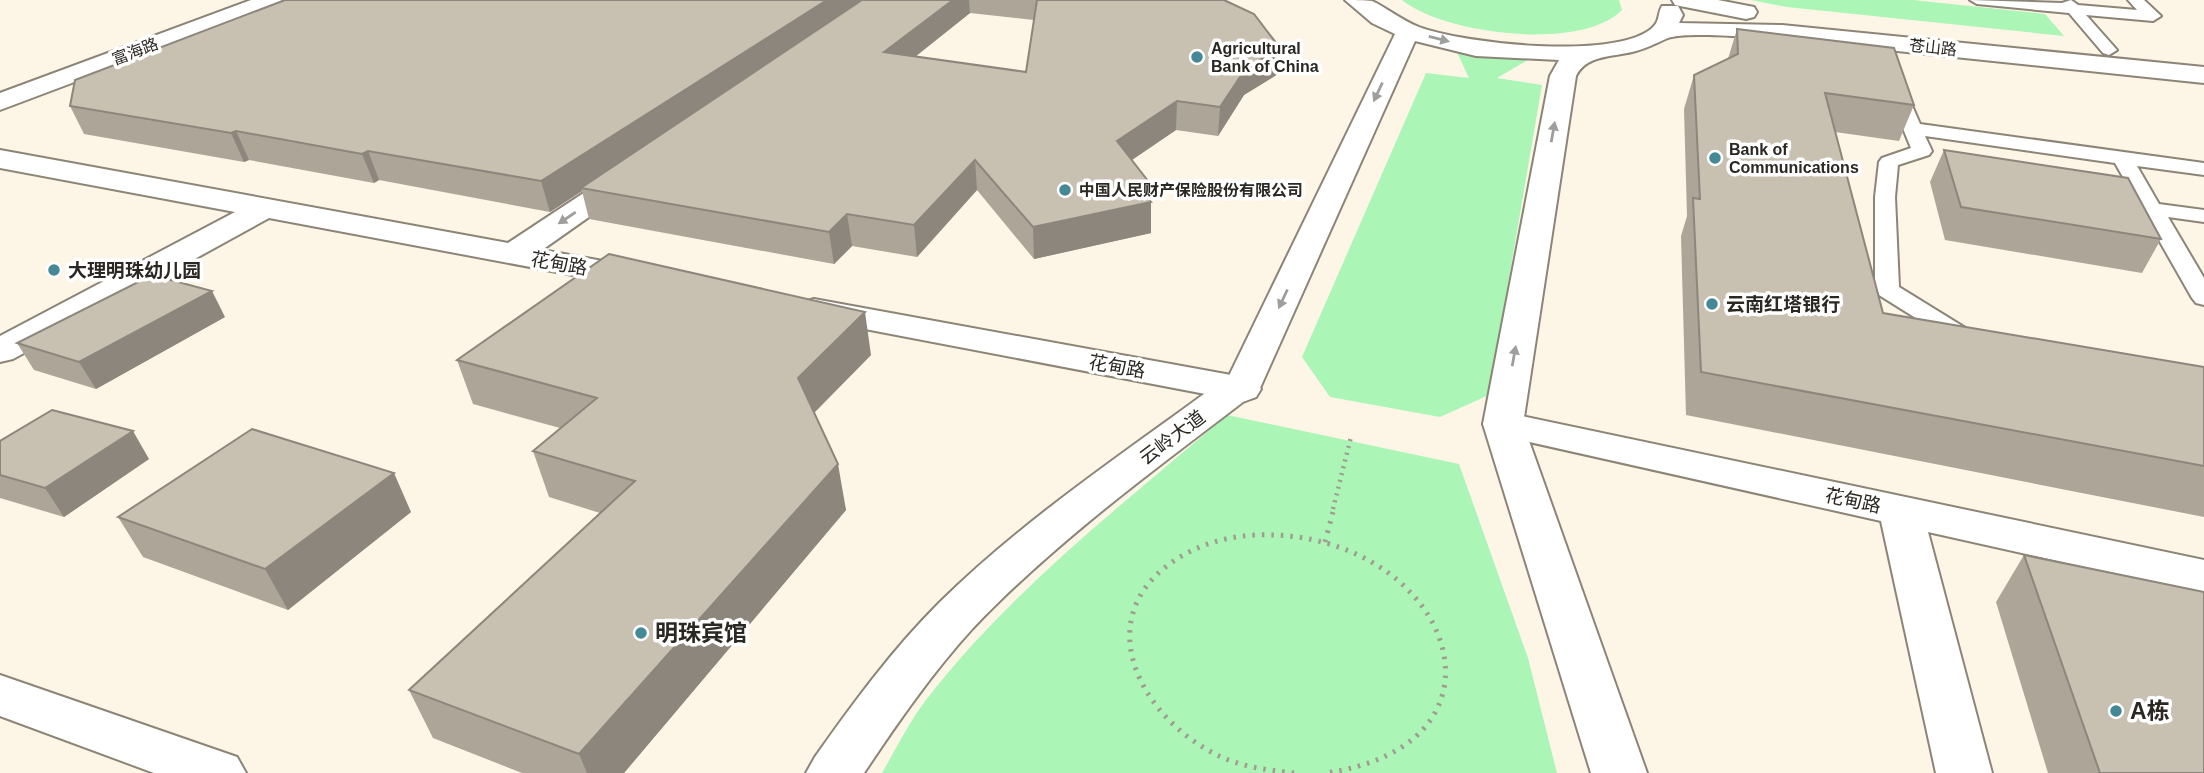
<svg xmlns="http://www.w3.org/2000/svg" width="2204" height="773" viewBox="0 0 2204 773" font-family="Arial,'Noto Sans SC',sans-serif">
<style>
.green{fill:#abf5b7}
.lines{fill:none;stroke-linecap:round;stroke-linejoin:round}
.lane-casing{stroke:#8c8577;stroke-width:4}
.street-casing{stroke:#8c8577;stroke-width:4}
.secondary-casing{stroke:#8c8577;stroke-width:4}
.path-far1{stroke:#a19b90;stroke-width:4.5;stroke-dasharray:2 5;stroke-linecap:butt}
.path{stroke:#a19b90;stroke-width:5;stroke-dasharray:2.5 7;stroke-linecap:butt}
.lane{fill:#fff;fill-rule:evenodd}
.street{fill:#fff;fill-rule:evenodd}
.secondary{fill:#fff;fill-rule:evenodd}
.wall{fill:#aca598;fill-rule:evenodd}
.shaded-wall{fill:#8c867c}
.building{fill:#c8c0b1;stroke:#8c867c;stroke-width:2}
.oneway{fill:#a09e9c}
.poi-dot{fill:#448995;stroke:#fff;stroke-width:2.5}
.labels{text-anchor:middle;stroke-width:7;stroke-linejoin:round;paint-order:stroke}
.far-street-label{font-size:16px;fill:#2b2823;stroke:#fff}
.far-poi-label{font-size:16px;font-weight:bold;fill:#2b2823;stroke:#fff;text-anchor:start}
.street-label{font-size:19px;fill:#2b2823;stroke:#fff}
.poi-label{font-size:19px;font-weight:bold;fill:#2b2823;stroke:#fff;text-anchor:start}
.near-poi-label{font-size:23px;font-weight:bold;fill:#2b2823;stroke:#fff;text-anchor:start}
</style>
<rect width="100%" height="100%" fill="#fdf5e5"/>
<path class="green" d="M 1402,0 L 1619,0 L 1622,10 C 1581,52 1444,34 1402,0 Z
M 1751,0 L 1913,0 L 2045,14 L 2064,36 L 1787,7 Z
M 1455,48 L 1533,57 L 1497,78 L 1542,85 L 1489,395 L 1440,417 L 1330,397 L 1302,357 L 1426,73 L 1469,78 Z
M 1227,415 L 1459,464 L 1528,658 L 1557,773 L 882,773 C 896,749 909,722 926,700 C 1010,591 1122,505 1227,415 Z"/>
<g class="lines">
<defs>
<path id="lane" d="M 1970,0 L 2062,3 L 2071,0 L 2078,5 L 2137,10 L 2128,0 L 2144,0 L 2161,16 L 2153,21 L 2086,15 L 2117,50 L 2109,55 L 2103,53 L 2069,13 L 1977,4 Z
M 1895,82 L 1904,87 L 1920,124 L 2204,163 L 2204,175 L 2137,166 L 2159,204 L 2204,210 L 2204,222 L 2168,217 L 2204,278 L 2204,305 L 2196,303 L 2192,298 L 2115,163 L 1925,136 L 1932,151 L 1929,155 L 1898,165 L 1895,197 L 1899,287 L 1980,337 L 1983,342 L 1980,347 L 1971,349 L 1962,347 L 1879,295 L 1875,290 L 1875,197 L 1879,162 L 1882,158 L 1911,148 L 1886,87 Z"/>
<path id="street" d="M 0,150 L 508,243 L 620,169 L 630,166 L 640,169 L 645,175 L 640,181 L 542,250 L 642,268 L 654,271 L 659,278 L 654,285 L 642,288 L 269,218 L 13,359 L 0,362 L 0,336 L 235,212 L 0,168 Z
M 814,299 L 1242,377 L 1256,381 L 1261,389 L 1256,397 L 1242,401 L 802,317 L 796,310 L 802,303 Z
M 1503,412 L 2204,560 L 2204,594 L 1928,532 L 1992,773 L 1936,773 L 1881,521 L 1489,433 L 1483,424 L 1489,415 Z
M 0,675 L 237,757 L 246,773 L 154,773 L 0,716 Z"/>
<path id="secondary" d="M 251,0 L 282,0 L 279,5 L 0,110 L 0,93 Z
M 1345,0 C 1353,0 1365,0 1372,1 C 1387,8 1401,20 1419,27 C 1465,44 1612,60 1651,29 C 1661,21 1657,14 1662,6 L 1678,6 L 1683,15 L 1679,23 L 1782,25 L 2204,67 L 2204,83 L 1782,39 C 1759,38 1686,31 1668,38 C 1656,43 1646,49 1632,52 C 1612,57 1586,55 1576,76 L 1523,424 L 1647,773 L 1591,773 L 1483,424 L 1550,76 L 1559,60 L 1476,56 L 1415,41 L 1256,397 L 1243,402 C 1150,473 1054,543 973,628 C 932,673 898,722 864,773 L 806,773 L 815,757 C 853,703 892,650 939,603 C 1022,521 1121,455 1215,386 L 1226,382 L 1395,34 L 1372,23 Z
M 1672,0 L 1718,0 L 1754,7 L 1757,12 L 1754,17 L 1746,19 L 1675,5 Z"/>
</defs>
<use href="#lane" class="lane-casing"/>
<use href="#street" class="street-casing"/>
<use href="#secondary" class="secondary-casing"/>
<path class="path-far1" d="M 1333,509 L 1351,437"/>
<path class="path" d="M 1325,542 L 1334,508
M 1294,773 C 1268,770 1241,767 1217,755 C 1133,713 1085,606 1189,552 C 1222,535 1261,532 1297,537 C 1461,560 1515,747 1325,773"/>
<use href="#lane" class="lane"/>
<use href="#street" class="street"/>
<use href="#secondary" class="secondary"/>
</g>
<path class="wall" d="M 285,0 L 1224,0 L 1278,74 L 1244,95 L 1218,136 L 1176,130 L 1132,160 L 1148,181 L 1148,198 L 1151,233 L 1034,259 L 977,190 L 917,257 L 852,246 L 834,264 L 589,219 L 582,191 L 550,212 L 379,180 L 374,183 L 249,160 L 244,162 L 84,134 L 70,106 ZM 970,13 L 1034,20 L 1026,72 L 915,57 Z
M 1737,29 L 1914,105 L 1899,141 L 1835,132 L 1883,313 L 2204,367 L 2204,517 L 1686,415 L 1681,236 L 1687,216 L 1684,109 L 1694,75 L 1728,59 Z
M 1944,150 L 2161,239 L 2142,273 L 1945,240 L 1930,182 Z
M 225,317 L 96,389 L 34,370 L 17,343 Z
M 871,355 L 814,413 L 846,510 L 624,773 L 522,773 L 433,738 L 409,690 L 600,513 L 549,497 L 533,451 L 560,428 L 473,404 L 457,360 Z
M 0,441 L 149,459 L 64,517 L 0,498 Z
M 411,512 L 288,610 L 143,557 L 118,517 Z
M 2024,555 L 2204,773 L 2048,773 L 1996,602 Z"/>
<path class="shaded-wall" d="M 827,0 L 867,0 L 581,188 L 582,191 L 550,212 L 541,181 Z
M 953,0 L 969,0 L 970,13 L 887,79 L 884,52 Z
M 1280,48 L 1278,74 L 1244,95 L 1218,136 L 1220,107 L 1246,68 Z
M 1177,101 L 1176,130 L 1117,170 L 1117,141 Z
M 236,131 L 249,160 L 244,162 L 231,133 Z
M 368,151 L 379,180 L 374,183 L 362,154 Z
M 975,160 L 977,190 L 917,257 L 914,225 Z
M 1151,202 L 1151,233 L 1034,259 L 1033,227 Z
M 847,214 L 852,246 L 834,264 L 829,232 Z
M 212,291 L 225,317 L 96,389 L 79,362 Z
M 865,312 L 871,355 L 805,422 L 798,378 Z
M 133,431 L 149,459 L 64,517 L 45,488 Z
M 838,464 L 846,510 L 624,773 L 587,773 L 579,754 Z
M 394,473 L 411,512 L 288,610 L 265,569 Z"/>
<path class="building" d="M 285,0 L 827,0 L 541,181 L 368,151 L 362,154 L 236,131 L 231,133 L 70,106 L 75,80 Z
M 862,0 L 953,0 L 884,52 L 1026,72 L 1037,0 L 1224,0 L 1254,14 L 1280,48 L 1246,68 L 1220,107 L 1177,101 L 1117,141 L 1148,181 L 1130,181 L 1151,202 L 1033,227 L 975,160 L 914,225 L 847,214 L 829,232 L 581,188 Z
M 1737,29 L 1894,48 L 1914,105 L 1825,93 L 1883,313 L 2204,367 L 2204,466 L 1701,372 L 1693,198 L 1700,199 L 1694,75 L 1738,54 Z
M 1944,150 L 2128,178 L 2161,239 L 1961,207 Z
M 609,254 L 865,312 L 798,378 L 838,464 L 579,754 L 409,690 L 635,481 L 533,451 L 597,398 L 457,360 Z
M 152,275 L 212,291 L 79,362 L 17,343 Z
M 52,410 L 133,431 L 45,488 L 0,475 L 0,441 Z
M 252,429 L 394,473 L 265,569 L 118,517 Z
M 2024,555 L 2204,592 L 2204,773 L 2100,773 Z"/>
<defs><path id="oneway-solid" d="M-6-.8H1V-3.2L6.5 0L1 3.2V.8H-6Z" transform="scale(1.75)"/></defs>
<g class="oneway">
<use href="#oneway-solid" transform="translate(1439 39) rotate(14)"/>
<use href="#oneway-solid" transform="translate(1378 92) rotate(115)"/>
<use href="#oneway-solid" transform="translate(1553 132) rotate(-80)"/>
<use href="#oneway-solid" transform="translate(567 218) rotate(146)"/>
<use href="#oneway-solid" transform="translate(1283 299) rotate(115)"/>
<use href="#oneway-solid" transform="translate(1514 356) rotate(-80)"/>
</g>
<g class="poi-dot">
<circle cx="1197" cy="57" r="7"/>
<circle cx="1715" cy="158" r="7"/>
<circle cx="1065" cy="190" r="7"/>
<circle cx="54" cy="270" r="7"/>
<circle cx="1712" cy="304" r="7"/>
<circle cx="641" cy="633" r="7"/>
<circle cx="2116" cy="711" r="7"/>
</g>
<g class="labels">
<g class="far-street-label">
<text transform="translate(1933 47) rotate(6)" y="6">苍山路</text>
<text transform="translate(135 51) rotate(-21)" y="6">富海路</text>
</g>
<g class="far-poi-label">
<text x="1211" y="54">Agricultural<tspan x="1211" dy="18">Bank of China</tspan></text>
<text x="1729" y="155">Bank of<tspan x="1729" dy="18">Communications</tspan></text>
<text x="1079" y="196">中国人民财产保险股份有限公司</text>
</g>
<g class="street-label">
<text transform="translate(559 263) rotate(10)" y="7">花甸路</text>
<text transform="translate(1117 366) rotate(10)" y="7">花甸路</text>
<text transform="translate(1172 437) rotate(-37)" y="7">云岭大道</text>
<text transform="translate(1853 500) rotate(12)" y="7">花甸路</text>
</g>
<g class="poi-label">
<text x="68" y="277">大理明珠幼儿园</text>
<text x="1726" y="311">云南红塔银行</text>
</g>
<g class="near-poi-label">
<text x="655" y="641">明珠宾馆</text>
<text x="2130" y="719">A栋</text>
</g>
</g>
</svg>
